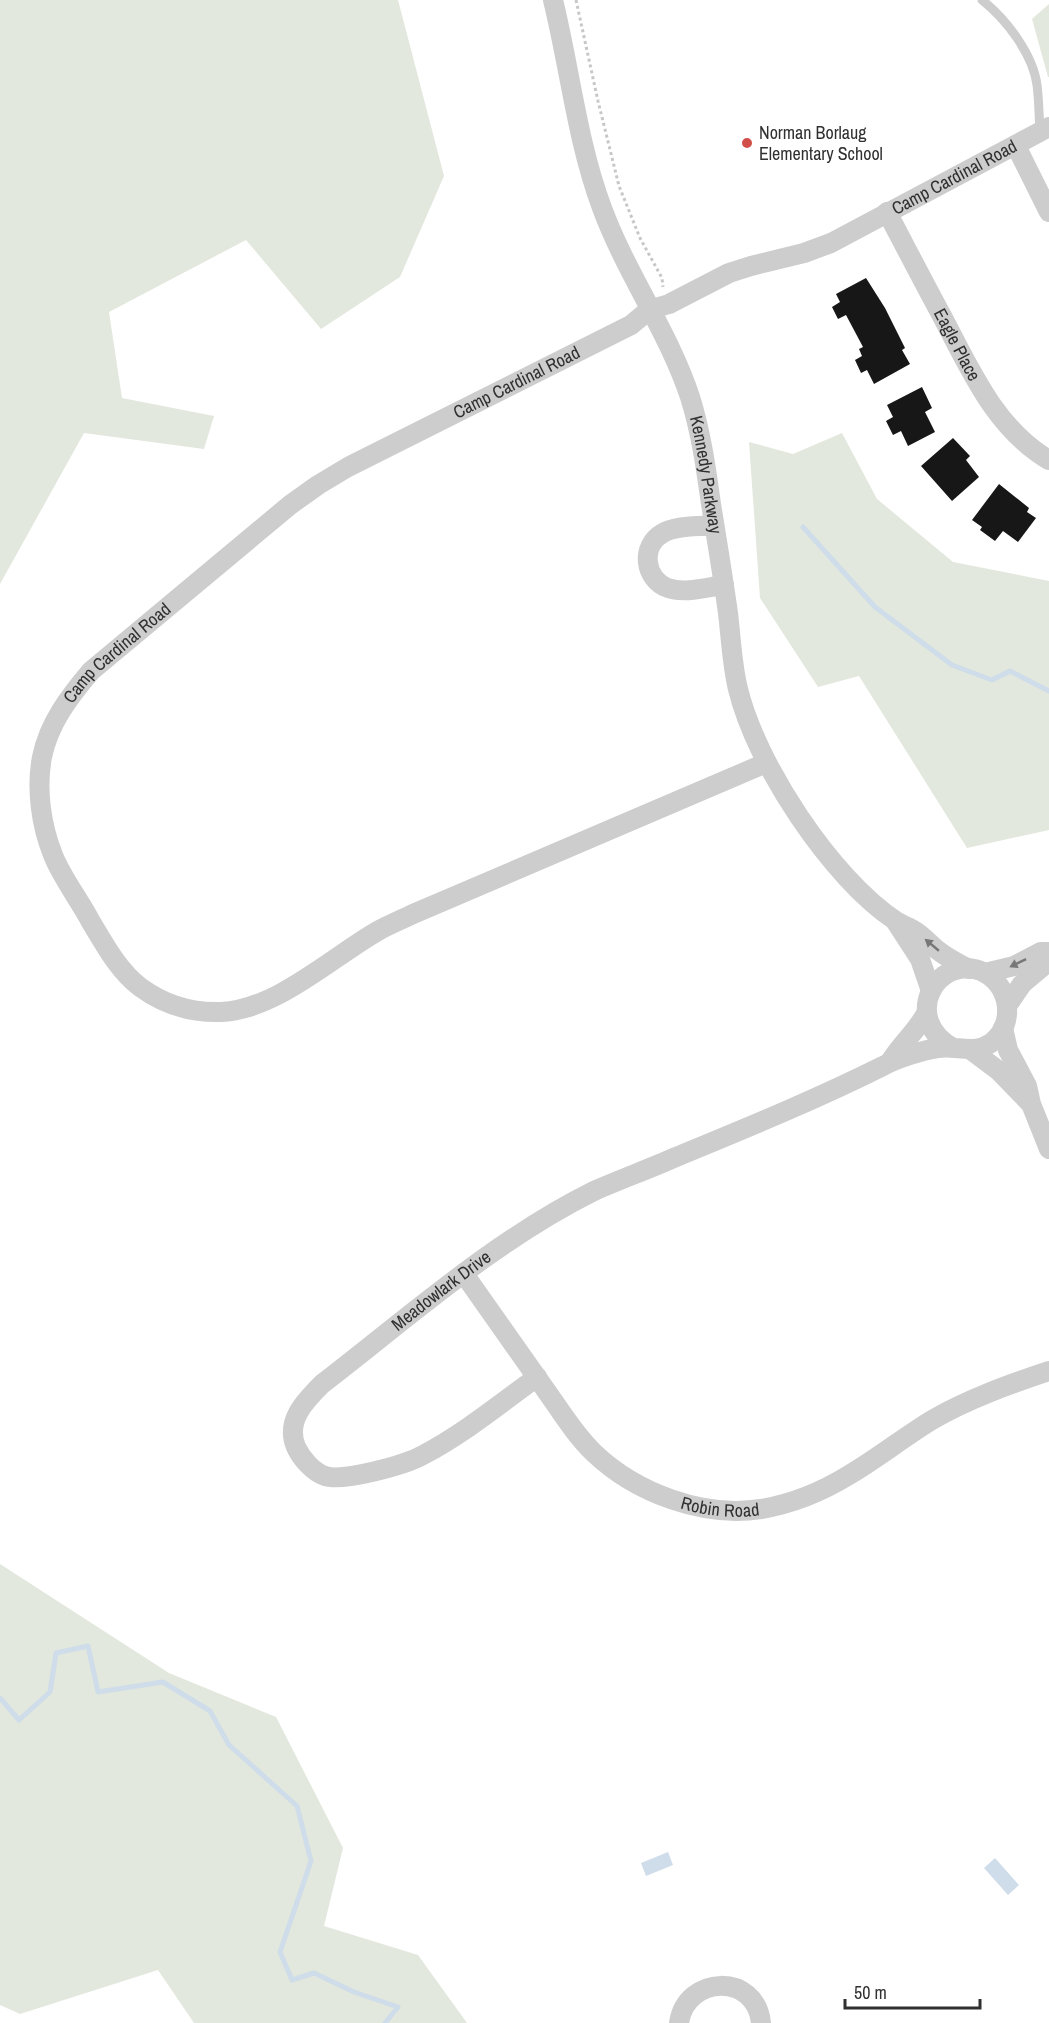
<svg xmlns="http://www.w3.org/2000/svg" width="1049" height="2023" viewBox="0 0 1049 2023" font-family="'Archivo Narrow',sans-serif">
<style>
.green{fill:#e2e8dd}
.water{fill:#cfdce9}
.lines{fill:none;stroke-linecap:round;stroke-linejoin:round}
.stream{stroke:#cfdce9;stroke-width:5}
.building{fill:#171717}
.path{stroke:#c7c7c7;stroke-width:3;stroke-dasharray:3 3;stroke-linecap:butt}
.service{stroke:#cdcdcd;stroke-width:9}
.minor{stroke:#cdcdcd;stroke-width:20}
.oneway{fill:#777}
.poi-dot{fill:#d24e48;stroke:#fff;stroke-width:2}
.labels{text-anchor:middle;stroke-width:6;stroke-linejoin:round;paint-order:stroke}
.poi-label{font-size:18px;fill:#303030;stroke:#fff;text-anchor:start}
.street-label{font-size:18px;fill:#303030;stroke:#fff}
</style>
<rect width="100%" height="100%" fill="#fff"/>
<path class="green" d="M 0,0 L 398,0 L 444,176 L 400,277 L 321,329 L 246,240 L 109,312 L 122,398 L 214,416 L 204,449 L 84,433 L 0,584 Z
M 1049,4 L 1049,77 L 1048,77 L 1032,19 Z
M 842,433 L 877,499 L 953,562 L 1049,581 L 1049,830 L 967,848 L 859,676 L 818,687 L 760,598 L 749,442 L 793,454 Z
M 0,1564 L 169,1673 L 276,1717 L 343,1848 L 324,1926 L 418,1955 L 467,2023 L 194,2023 L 158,1970 L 20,2014 L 0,2005 Z"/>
<path class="water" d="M 668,1852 L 673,1865 L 646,1876 L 641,1863 Z
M 995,1858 L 1019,1885 L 1008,1895 L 984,1868 Z"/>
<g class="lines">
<path class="stream" d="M 803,527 L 875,607 L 952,665 L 992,680 L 1010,671 L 1049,691
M 0,1698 L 19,1720 L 50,1692 L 56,1653 L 88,1646 L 98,1692 L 163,1682 L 210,1711 L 229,1745 L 297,1806 L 311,1861 L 280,1952 L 292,1980 L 314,1973 L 354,1992 L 398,2007 L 385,2023"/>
</g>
<path class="building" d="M 866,278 L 885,308 L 905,348 L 902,350 L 910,364 L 874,384 L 867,370 L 861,373 L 855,360 L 862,356 L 859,349 L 863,347 L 846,315 L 838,319 L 832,307 L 840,302 L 836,294 Z
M 922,387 L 932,408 L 925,412 L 935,432 L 908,446 L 901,431 L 893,435 L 886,421 L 893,417 L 887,405 Z
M 953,438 L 970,456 L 966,460 L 979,477 L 952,501 L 921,466 Z
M 999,484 L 1029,508 L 1027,512 L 1036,518 L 1018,542 L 1003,531 L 995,541 L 980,530 L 982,527 L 972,520 Z"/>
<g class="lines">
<path class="path" d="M 576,0 L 598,101 L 619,186 L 640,238 L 662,278 L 663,287"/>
<path class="service" d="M 982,0 C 1006,19 1033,54 1037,85 C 1039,100 1039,117 1040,132"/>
<g class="minor">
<path id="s1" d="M 553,0 C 570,69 577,141 602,208 C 626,273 668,331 690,397 C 701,432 706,468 711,504 C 717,541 723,577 728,613 C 731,638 732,665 738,689 C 756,764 831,878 896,921 C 902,925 909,927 915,931 C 923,936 929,943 936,949 C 946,957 957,963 969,969"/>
<path d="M 1016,146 L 1049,212"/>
<path id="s2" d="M 887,212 C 906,248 924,283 943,318 C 971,371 996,429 1049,460"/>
<path d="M 714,525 C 699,527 676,525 663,533 C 640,546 644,579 668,588 C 684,594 708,587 724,585"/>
<path id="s3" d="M 766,763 L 413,914 C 401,920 388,925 376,932 C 330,959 275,1010 221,1012 C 191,1013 163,1004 140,987 C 118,970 105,945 91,922 C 80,901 61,876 53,855 C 41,825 36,789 42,757 C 49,723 69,697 91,671 L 290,505 L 318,485 L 348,467 L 631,325 L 649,310 L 669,304 L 729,273 L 751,266 L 804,253 L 831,243 L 1049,127"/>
<path d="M 896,922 L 920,959 L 931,991"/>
<path d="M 985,973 L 1014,966 L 1041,952 L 1049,952"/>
<path d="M 1007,1006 L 1022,984 L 1049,961"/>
<path d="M 1003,1028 L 1008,1050 L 1027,1086 L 1031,1104 L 1049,1149"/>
<path d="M 971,1050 L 999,1071 L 1029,1102"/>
<path d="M 890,1062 C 901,1044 917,1031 927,1012"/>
<path id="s4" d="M 464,1274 C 491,1312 518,1351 545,1389 C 560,1410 575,1435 594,1453 C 636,1493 703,1518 761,1509 C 791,1504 823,1491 849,1475 C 878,1458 904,1437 932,1420 C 968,1399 1010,1384 1049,1371"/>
<path id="s5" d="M 537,1377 C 500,1404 463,1434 423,1455 C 405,1465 343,1482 325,1476 C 313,1472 301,1458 296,1447 C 285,1421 305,1401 322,1384 C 409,1317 495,1240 594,1191 C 621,1179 649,1169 676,1157 C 746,1128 815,1100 883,1066 C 896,1059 923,1050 938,1048 C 957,1045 973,1055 991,1043 C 1017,1024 1010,983 981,971 C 937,954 900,1018 953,1048"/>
<path d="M 679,2023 C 686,1975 756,1972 761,2023"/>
</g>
</g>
<defs><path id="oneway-solid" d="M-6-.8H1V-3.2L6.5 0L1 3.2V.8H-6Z" transform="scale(1.5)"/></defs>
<g class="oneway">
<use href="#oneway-solid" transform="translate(932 945) rotate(-140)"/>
<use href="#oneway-solid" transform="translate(1018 963) rotate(154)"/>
</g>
<circle class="poi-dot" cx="747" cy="143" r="6"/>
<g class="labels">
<g class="poi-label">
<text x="759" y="139">Norman Borlaug<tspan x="759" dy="21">Elementary School</tspan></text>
</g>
<g class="street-label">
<text dy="6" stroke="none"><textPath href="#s3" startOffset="2050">Camp Cardinal Road</textPath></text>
<text dy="6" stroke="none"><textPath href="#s2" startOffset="150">Eagle Place</textPath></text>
<text dy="6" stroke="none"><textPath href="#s3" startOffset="1564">Camp Cardinal Road</textPath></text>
<text dy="6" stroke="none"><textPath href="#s1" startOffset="502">Kennedy Parkway</textPath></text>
<text dy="6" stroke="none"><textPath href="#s3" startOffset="1078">Camp Cardinal Road</textPath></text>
<text dy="6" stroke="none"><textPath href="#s5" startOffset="506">Meadowlark Drive</textPath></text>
<text dy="6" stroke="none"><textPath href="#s4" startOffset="362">Robin Road</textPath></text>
</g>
</g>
<path d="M845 1999v9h135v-9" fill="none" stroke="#303030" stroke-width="3"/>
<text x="854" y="1999" font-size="18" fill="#303030" stroke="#ffffff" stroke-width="4.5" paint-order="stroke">50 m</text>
</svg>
